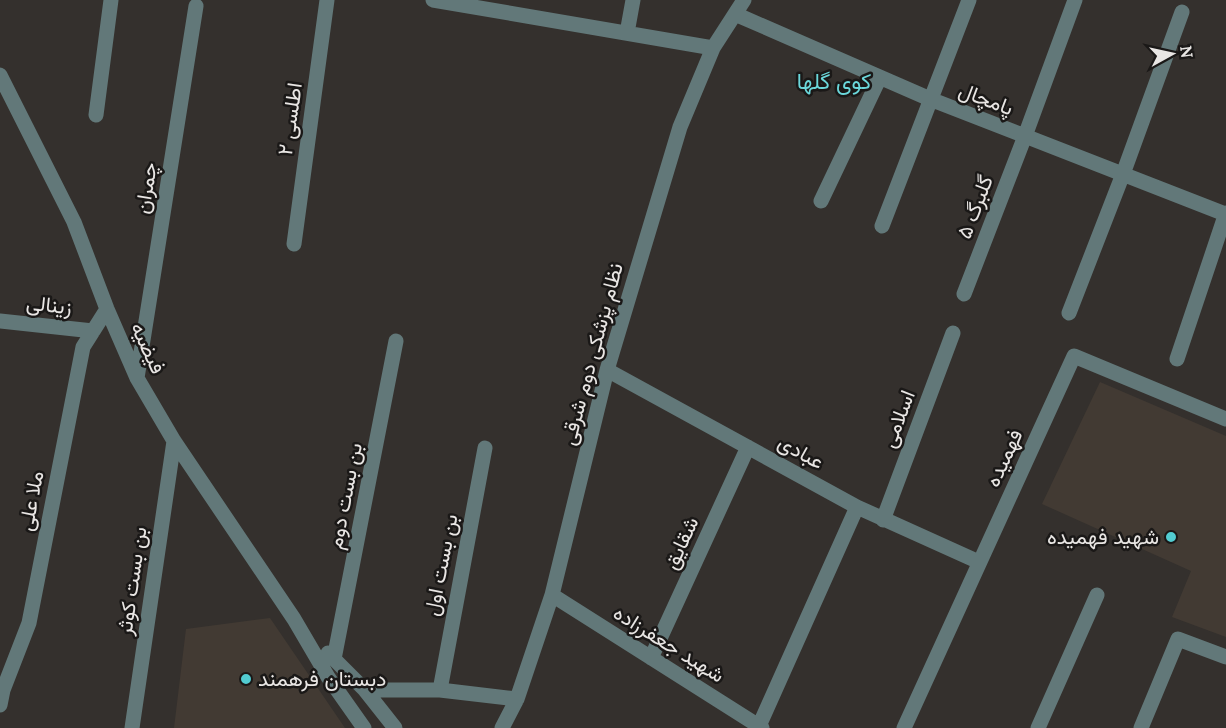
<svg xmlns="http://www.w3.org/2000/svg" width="1226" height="728" viewBox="0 0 1226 728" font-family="Lora,Vazirmatn,serif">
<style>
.built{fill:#423a33}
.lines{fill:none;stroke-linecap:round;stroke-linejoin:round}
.minor{stroke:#627879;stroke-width:15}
.poi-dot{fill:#52ccd1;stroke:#1a1817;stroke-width:2}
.labels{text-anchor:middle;stroke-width:5;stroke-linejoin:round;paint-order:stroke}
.street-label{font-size:21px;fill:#e9e6e4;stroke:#1a1817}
.poi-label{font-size:21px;fill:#e9e6e4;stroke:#1a1817;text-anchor:end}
.neighbourhood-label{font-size:22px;fill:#6bd8db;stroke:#1a1817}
</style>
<rect width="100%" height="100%" fill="#34302d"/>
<path class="built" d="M 1100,382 L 1226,436 L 1226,637 L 1172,617 L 1191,571 L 1042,504 Z
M 270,618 L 345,728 L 174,728 L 186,629 Z"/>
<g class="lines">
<path class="minor" d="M 433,0 L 713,48
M 735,14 L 930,99 L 1225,214
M 627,33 L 633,0
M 0,75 L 74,222 L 107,309 L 137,378 L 174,441 L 294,619 L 328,677 L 364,728
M 96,115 L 111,0
M 821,201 L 880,77
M 882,226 L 969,0
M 294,244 L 327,0
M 964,294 L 1025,136 L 1075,0
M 1069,313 L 1123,174 L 1182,12
M 0,321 L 93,331
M 1177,359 L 1226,213
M 607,370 L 857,507 L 979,562
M 137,378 L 196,6
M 883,520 L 953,333
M 552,595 L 762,728
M 328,653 L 365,690 L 395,728
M 651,658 L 748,447
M 334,659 L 396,341
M 365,690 L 440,690 L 517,699
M 440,690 L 485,448
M 0,705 L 3,690 L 29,623 L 83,347 L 107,309
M 759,726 L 857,507
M 132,728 L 174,441
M 502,728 L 517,699 L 552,595 L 607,370 L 680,127 L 713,48 L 744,0
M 904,728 L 1074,356 L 1226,419
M 1038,728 L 1097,595
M 1141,728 L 1178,639 L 1226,657"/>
</g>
<g class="poi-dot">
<circle cx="1171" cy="537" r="6"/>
<circle cx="246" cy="679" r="6"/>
</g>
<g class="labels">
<g class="street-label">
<text transform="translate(986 99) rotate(21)" y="7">پامچال</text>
<text transform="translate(290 119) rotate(-82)" y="7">اطلسی ۲</text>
<text transform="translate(146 188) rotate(-81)" y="7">چمران</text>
<text transform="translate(975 207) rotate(-69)" y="7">گلبرگ ۵</text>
<text transform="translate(49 305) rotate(6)" y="7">زینالی</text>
<text transform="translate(148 348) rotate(65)" y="7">فیضیه</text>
<text transform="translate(592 354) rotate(-75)" y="7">نظام پزشکی دوم شرقی</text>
<text transform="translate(898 419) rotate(-69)" y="7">اسلامی</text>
<text transform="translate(801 452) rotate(29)" y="7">عبادی</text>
<text transform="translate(1004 458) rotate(-65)" y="7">فهمیده</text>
<text transform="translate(345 496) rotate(-79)" y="7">بن بست دوم</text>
<text transform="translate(31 501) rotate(-79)" y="7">ملا علی</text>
<text transform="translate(681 543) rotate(-65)" y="7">شقایق</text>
<text transform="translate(441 565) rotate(-79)" y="7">بن بست اول</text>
<text transform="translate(132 581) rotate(-82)" y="7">بن بست کوثر</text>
<text transform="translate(669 644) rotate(32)" y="7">شهید جعفرزاده</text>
</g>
<g class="poi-label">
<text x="1159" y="544">شهید فهمیده</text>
<text x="258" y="686" text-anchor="start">دبستان فرهمند</text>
</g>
<g class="neighbourhood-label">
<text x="834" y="89">کوی گلها</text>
</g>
</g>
<g transform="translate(1172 54) rotate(82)" stroke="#1a1817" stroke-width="4.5" paint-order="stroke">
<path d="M0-4.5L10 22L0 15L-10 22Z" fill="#e9e6e4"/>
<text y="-9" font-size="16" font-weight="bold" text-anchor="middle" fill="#e9e6e4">N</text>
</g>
</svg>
